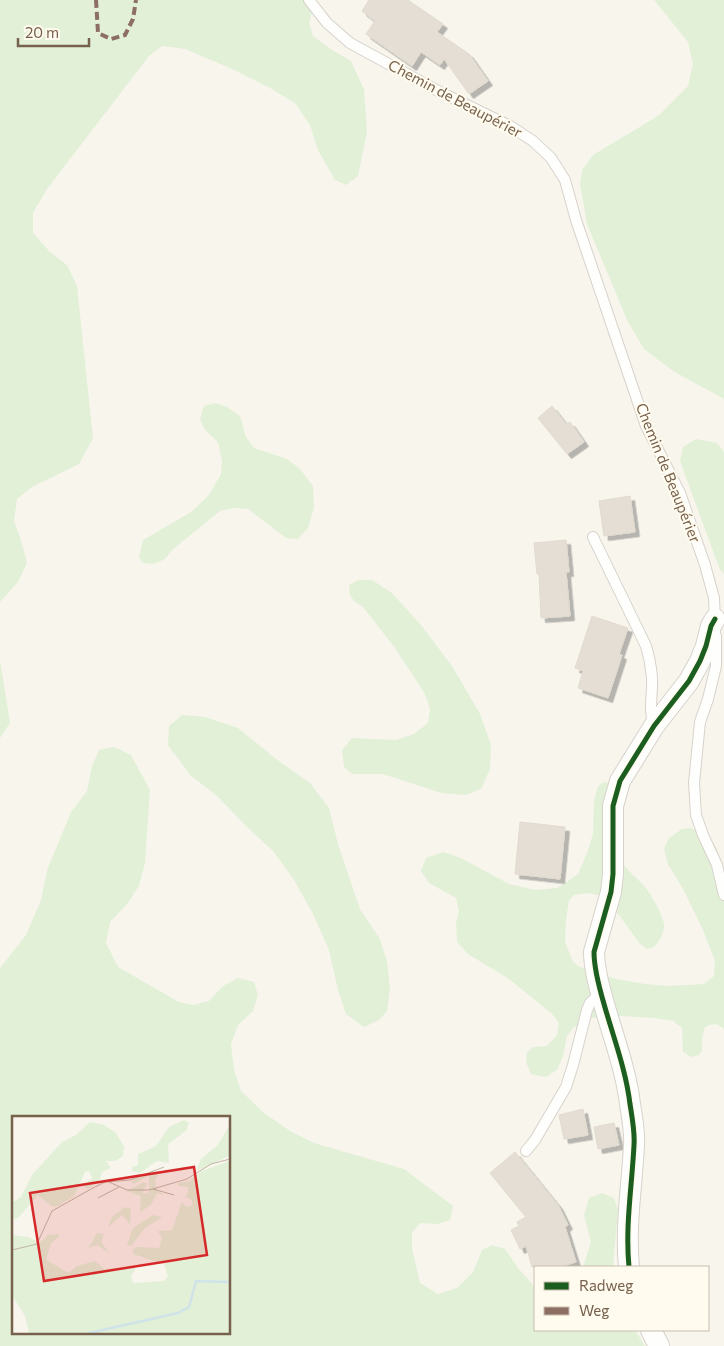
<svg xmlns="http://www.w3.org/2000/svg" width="724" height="1346" viewBox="0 0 724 1346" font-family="Commissioner,sans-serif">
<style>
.green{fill:#e2f0d8;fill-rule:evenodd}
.building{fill:#e5ded4;stroke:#e1dacf;filter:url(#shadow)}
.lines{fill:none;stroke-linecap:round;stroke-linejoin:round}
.service-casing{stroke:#d7d2cb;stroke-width:12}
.minor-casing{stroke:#d7d2cb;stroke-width:22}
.service{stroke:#fefefc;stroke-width:10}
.minor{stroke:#fefefc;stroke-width:20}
.quiet{stroke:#8d6e63;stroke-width:4;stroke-dasharray:8 4;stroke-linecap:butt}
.cycleway-casing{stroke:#fffbef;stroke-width:8}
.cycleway{stroke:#1b5e20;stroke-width:5}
.labels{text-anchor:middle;stroke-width:4;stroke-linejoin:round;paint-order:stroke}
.street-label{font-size:15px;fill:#77614c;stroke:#fffbef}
.inset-river{fill:none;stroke:#cfe3e8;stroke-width:2.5}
.inset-road{fill:none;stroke:#c0b6a8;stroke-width:1}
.view{fill:#d62828;fill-opacity:0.15;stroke:#d62828;stroke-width:2.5}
.inset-edge{fill:none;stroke:#77614c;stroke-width:2.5}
</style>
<defs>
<filter id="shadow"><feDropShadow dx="4.5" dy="4.5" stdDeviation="0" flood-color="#0004"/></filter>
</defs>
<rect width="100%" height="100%" fill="#f8f5ed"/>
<path class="green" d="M 0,0 L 316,0 L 309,22 L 313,36 L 329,48 L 351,61 L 364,89 L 367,132 L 358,176 L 346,185 L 335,180 L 318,150 L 310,125 L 295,103 L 270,88 L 230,68 L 185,49 L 162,46 L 149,56 L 47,189 L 33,213 L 33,233 L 50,252 L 67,265 L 77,286 L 93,438 L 79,464 L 32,487 L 17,499 L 14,521 L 21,540 L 27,563 L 18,582 L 0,602 Z
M 654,0 L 724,0 L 724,399 L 673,371 L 644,349 L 628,322 L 587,224 L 580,184 L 582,170 L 593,155 L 658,116 L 688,86 L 693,64 L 688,42 Z
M 215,403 L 227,407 L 240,416 L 246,437 L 254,448 L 287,459 L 300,469 L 313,486 L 314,507 L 308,528 L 298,539 L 286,538 L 248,509 L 234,508 L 220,511 L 172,550 L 165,559 L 154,564 L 143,563 L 139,557 L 143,540 L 191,512 L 209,495 L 221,474 L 222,461 L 218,442 L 205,430 L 200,419 L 204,406 Z
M 696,439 L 717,443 L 724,452 L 724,574 L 720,570 L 680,461 L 683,447 Z
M 358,580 L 372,580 L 392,593 L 421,625 L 452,666 L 480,714 L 491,745 L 490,769 L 481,789 L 466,795 L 441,793 L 383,774 L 352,774 L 344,767 L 342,750 L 352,738 L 396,740 L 414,734 L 428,723 L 430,709 L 425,694 L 395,648 L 363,607 L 354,601 L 350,595 L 349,585 Z
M 0,660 L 10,723 L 0,738 Z
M 182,715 L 205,717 L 238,728 L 276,759 L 310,783 L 329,808 L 338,844 L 360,909 L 380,939 L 387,961 L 390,989 L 387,1011 L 379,1020 L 364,1027 L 346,1014 L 338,990 L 329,950 L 313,914 L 294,880 L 273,851 L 248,828 L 217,796 L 190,775 L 168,745 L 169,726 Z
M 114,747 L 131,755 L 150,790 L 145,863 L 139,886 L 127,904 L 110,922 L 106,943 L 118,967 L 179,1002 L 194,1005 L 209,1001 L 223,986 L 238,978 L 254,982 L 258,995 L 253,1011 L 238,1025 L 231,1044 L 234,1070 L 241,1091 L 264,1113 L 290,1131 L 314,1143 L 404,1169 L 453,1206 L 450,1220 L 438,1224 L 420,1223 L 412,1233 L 412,1248 L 420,1283 L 438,1294 L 457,1288 L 473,1272 L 482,1250 L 492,1245 L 505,1249 L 518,1268 L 533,1285 L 535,1286 L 535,1330 L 635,1330 L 645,1346 L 0,1346 L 0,968 L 26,935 L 41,900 L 47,870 L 71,812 L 87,791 L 92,766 L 99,750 ZM 14,1117 L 229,1117 L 229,1332 L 14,1332 Z
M 604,782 L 610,783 L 620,858 C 627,872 636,876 645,887 C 651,894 665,918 664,926 C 664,934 659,941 654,947 L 647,949 L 640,944 L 619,915 L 601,896 L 590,893 L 581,894 L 574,895 L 569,900 L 566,920 L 565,941 L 572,960 L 578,966 L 616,979 L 645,984 L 668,986 L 704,984 L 714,976 L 715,961 L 703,930 L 683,889 L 668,864 L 664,849 L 669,838 L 682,829 L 691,828 L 709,836 L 717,849 L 724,874 L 724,1029 C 717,1023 714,1023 705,1027 L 702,1038 L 702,1050 L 699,1055 L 691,1057 L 683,1052 L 682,1028 L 673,1021 L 654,1018 L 621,1016 L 592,1018 L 574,1027 L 567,1036 L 563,1056 L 557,1070 L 546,1077 L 531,1074 L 526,1062 L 527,1052 L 533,1047 L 547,1046 L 557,1035 L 559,1023 L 552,1014 L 509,979 L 468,954 L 457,942 L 456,923 L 459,911 L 456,898 L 429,883 L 421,871 L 426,858 L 443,852 L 461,858 L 509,884 L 536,890 L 557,888 L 578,874 L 587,853 L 593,834 L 594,800 L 598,786 Z
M 602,1193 L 614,1198 L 618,1210 L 613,1267 L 583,1267 L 591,1242 L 584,1215 L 589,1198 Z"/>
<path class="building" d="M 369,0 L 408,0 L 443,24 L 437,32 L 469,54 L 488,81 L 469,94 L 444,59 L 440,65 L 421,52 L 412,66 L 366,34 L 375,21 L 362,11 Z
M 552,406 L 566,424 L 570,422 L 584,442 L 567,454 L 538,418 Z
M 630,496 L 635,532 L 604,536 L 599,501 Z
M 566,540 L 569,572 L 566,572 L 570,616 L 541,618 L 539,574 L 537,574 L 534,543 Z
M 592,616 L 628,628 L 619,654 L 622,655 L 608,698 L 578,688 L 583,671 L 575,668 Z
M 520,822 L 565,827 L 560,879 L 515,874 Z
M 583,1109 L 588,1135 L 564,1139 L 559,1115 Z
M 614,1123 L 619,1145 L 598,1149 L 594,1127 Z
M 515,1152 L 558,1205 L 568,1225 L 565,1227 L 576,1262 L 560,1267 L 532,1267 L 526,1246 L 520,1249 L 511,1230 L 519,1226 L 517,1222 L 526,1217 L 490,1173 Z"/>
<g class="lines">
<defs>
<path id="service" d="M 309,0 L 327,23 L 350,43 L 440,92 L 510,126 L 533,141 L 551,158 L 565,180 L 576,220 L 646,426 L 680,493 L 705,565 L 714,598 L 715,622
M 593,537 L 646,646 C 649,656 651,667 652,677 C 653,694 648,710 654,725
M 716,636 L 716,666 L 708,699 L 700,722 L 694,783 L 696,815 L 703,835 L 717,865 L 724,895
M 526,1151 L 535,1140 L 566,1087 L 573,1065 L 587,1010 L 590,1003 L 601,993"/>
<path id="minor" d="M 629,1267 C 625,1226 632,1186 634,1145 C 635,1132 632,1117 630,1104 C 626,1070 613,1036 604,1004 C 599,987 594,969 594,952 L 611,892 L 613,874 L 613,806 L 620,781 L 654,726 L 689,681 L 700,661 L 706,646 L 711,626 L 715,619
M 651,1330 L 659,1346"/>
</defs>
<use href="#service" class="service-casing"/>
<use href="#minor" class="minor-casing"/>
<use href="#service" class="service"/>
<use href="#minor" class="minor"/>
<path class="quiet" d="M 96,0 L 98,33 L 111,39 L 125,35 L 133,19 L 136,0"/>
<defs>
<path id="cycleway" d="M 629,1267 C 625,1226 632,1186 634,1145 C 635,1132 632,1117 630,1104 C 626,1070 613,1036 604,1004 C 599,987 594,969 594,952 L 611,892 L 613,874 L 613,806 L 620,781 L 654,726 L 689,681 L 700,661 L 706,646 L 711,626 L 715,619"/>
</defs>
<use href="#cycleway" class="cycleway-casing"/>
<use href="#cycleway" class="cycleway"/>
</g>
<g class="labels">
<g class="street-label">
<text transform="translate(455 99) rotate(28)" y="5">Chemin de Beaupérier</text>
<text transform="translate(668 473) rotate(68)" y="5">Chemin de Beaupérier</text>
</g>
</g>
<g transform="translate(12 1116)">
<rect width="218" height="218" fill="#f8f5ed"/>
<path d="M 172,4 L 177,7 L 174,15 L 156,28 L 157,47 L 145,45 L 128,57 L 120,55 L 120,51 L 126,49 L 126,38 L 144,30 L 157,11 ZM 78,6 L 92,9 L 104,17 L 112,31 L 111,40 L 103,45 L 94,45 L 99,52 L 90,56 L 87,66 L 75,73 L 72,69 L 80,62 L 77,55 L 73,56 L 62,80 L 48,89 L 41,91 L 26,79 L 6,102 L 0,103 L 0,87 L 9,81 L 20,59 L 50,26 L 64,19 ZM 217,10 L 217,40 L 184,55 L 189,43 L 206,29 ZM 217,45 L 217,217 L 17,217 L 13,200 L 0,179 L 0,119 L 16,121 L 28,127 L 36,119 L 46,118 L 47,121 L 39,127 L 34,144 L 57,157 L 65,150 L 83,145 L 92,153 L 123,151 L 123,155 L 119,159 L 121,167 L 152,165 L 156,160 L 152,148 L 121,138 L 121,134 L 125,131 L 147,132 L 150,122 L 146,115 L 160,114 L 170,86 L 174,91 L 180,89 L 180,84 L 174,81 L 177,71 L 166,70 L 166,67 L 177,65 L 190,55 ZM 141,54 L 147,60 L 143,63 L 144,73 L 152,79 L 145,77 L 139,89 L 128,96 L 129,80 L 115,75 L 132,66 L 135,68 L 130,78 L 137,77 L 137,59 L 122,68 L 119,65 ZM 113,91 L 119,93 L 118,108 L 110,99 L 96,111 L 100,101 ZM 141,99 L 150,101 L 133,112 L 119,130 L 115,129 L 121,112 ZM 85,117 L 92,118 L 89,126 L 97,137 L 85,129 L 77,132 Z" fill="#e2f0d8"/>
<path class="inset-river" d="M 77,217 L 166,197 L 177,191 L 184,165 L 218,166"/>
<path class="inset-road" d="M 97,66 L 115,74 L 137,74 L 175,63 L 199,48 L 218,43M 141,73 L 162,79M 86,82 L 107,71M 0,134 L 25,128 L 40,95 L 79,73 L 93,66 L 118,64 L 152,51"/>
<path class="view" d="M 182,51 L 195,139 L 32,165 L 18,77 Z"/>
<rect width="218" height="218" class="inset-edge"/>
</g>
<rect x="534" y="1266" width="175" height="65" fill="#fffbef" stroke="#c9bdae"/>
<rect x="544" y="1282" width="25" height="8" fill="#1b5e20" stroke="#c9bdae"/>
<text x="579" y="1291" font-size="15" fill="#77614c">Radweg</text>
<rect x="544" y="1307" width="25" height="8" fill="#8d6e63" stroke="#c9bdae"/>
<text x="579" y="1316" font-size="15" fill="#77614c">Weg</text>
<path d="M18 38v8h71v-8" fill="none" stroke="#77614c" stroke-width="2.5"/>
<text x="25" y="38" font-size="15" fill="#77614c" stroke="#fffbef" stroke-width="4" paint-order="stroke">20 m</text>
</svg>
